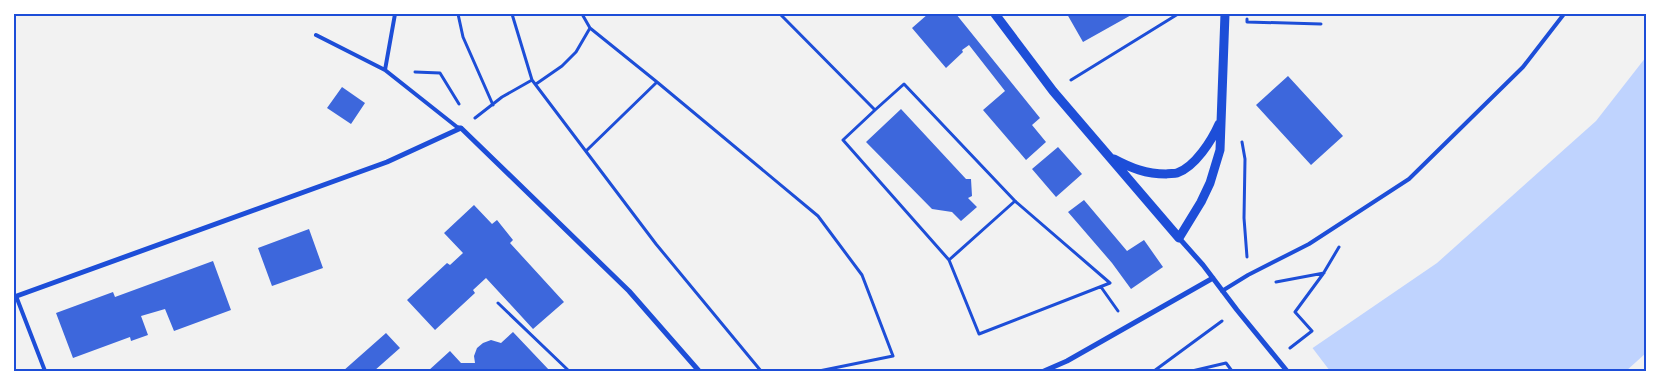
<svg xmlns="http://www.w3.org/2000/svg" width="1660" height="385" viewBox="0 0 1660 385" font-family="'Alegreya Sans',sans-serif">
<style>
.water{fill:#bfd3fe}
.pier{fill:#f2f2f2}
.building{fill:#3d67dc}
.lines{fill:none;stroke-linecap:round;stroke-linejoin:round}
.path{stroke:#1d4ed8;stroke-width:3}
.service{stroke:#1d4ed8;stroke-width:4}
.minor{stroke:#1d4ed8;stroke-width:5}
.tertiary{stroke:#1d4ed8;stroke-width:9}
.neatline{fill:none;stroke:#1d4ed8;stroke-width:2}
</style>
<rect width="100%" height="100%" fill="#f2f2f2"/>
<path class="water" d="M 1646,57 L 1646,353 L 1626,371 L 1279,371 L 1437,263 L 1596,121 Z"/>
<path class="pier" d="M 1311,346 L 1330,371 L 1276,371 L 1277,369 Z"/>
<path class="building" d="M 928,14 L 956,14 L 1040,118 L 1032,125 L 1046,142 L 1026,160 L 983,110 L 1005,91 L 969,45 L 962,50 L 963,52 L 946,68 L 912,28 Z
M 1067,14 L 1133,14 L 1083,42 Z
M 1288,76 L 1343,136 L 1311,165 L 1256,105 Z
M 342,87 L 365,103 L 351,124 L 327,108 Z
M 901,109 L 966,179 L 971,179 L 972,196 L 968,198 L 977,207 L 961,221 L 952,212 L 932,209 L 866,142 Z
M 1058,147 L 1082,174 L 1056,197 L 1032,169 Z
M 1084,200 L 1127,251 L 1144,240 L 1163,267 L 1131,289 L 1112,263 L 1068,212 Z
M 474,205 L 492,224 L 497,220 L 513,240 L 510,243 L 564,302 L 533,329 L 486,278 L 473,290 L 475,293 L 435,330 L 407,300 L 447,263 L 450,265 L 463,253 L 444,233 Z
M 309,229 L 323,268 L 272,286 L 258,248 Z
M 213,261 L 231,310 L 174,331 L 165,309 L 141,316 L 148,335 L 131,341 L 130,337 L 73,358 L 56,313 L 113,292 L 115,297 Z
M 513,332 L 550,371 L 428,371 L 450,351 L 461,363 L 475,363 L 474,356 L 477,348 L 483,343 L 491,340 L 501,343 Z
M 386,333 L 400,348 L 374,371 L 343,371 Z"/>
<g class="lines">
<path class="path" d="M 458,14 L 463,37 L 493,105
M 512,14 L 532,80 L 656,244 L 761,371
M 582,14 L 590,28 L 657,82
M 780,14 L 875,110 L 904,84 L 1015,201
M 1247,19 L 1247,22 L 1321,24
M 415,72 L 440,73 L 459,104
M 1071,80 L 1178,14
M 536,84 L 562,66 L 576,52 L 590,28
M 875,110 L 843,140 L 949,260
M 475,118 L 502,97 L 532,80
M 1242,142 L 1245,159 L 1244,218 L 1247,257
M 586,151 L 657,82 L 818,216 L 862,275 L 893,356 L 819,371
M 1015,201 L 1110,283 L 979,334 L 949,260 Z
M 1276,282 L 1324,273
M 1101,287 L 1118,311
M 498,303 L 569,371
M 1290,348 L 1312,331 L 1295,312 L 1323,274 L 1339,247
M 1154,371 L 1222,321
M 1192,371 L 1226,363 L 1232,371"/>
<path class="service" d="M 316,35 L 385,70 L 457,127 L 461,128
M 385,70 L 395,14
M 1222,291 L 1248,275 L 1309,244 L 1409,179 L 1523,67 L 1564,14
M 16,296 L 45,371"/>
<path class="minor" d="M 1179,238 L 1203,265 L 1237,310 L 1287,371
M 14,297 L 387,162 L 461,128 L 629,291 L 699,371
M 1044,371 L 1067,361 L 1213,278"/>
<path class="tertiary" d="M 995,14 L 1053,91 L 1179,238 L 1201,202 L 1210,183 L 1220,150 L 1225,14
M 1114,159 C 1131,168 1146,174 1166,174 C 1169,173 1174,174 1177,173 C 1195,167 1212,140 1219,124"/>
</g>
<rect width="1660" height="385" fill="none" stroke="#ffffff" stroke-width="30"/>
<rect x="15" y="15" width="1630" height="355" class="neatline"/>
</svg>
